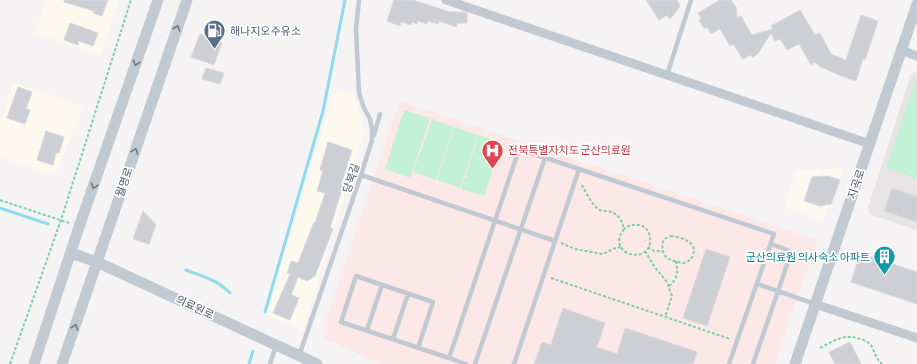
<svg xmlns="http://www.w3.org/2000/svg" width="917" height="364" viewBox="0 0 917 364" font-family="'Asap Condensed','Noto Sans KR',sans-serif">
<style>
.commercial{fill:#fdf9ef}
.education{fill:#e6e4e5}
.medical{fill:#fce8e6}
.green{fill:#c3f1d5}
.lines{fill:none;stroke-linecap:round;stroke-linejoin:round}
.stream{stroke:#90daee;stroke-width:3}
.building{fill:#cdcfd5;stroke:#d7d9de}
.path{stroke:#7ad0a6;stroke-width:2;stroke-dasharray:3 2;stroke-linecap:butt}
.service{stroke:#c1cad2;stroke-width:4.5}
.minor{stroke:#c1cad2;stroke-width:9}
.tertiary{stroke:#c1cad2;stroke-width:11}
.oneway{stroke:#6e7983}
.labels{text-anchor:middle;stroke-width:3.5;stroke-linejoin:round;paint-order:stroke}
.service-label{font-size:11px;fill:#4e5e75;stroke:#fff;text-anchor:start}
.health-label{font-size:11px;fill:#be3a42;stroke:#fff;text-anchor:start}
.street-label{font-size:11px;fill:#4a5661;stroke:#fff}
.culture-label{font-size:11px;fill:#0d838f;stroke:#fff;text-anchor:end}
</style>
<rect width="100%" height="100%" fill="#f5f3f3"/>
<path class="commercial" d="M 46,0 L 119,0 L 101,55 L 35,33 Z
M 13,82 L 83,107 L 55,176 L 0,157 L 0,123 Z
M 334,92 L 354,93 L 361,118 L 365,129 L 303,330 L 267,314 Z
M 843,168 L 823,221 L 785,207 L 796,170 Z"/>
<path class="education" d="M 917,71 L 917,230 L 871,215 L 868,208 L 911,74 Z"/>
<path class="medical" d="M 399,101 L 817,240 L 775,364 L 381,364 L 326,339 L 323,329 Z"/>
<path class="green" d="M 916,79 L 917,79 L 917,179 L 886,168 Z
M 404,110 L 430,118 L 410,178 L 385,169 Z
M 432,119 L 454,127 L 436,180 L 413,172 Z
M 455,127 L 478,135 L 460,188 L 437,180 Z
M 479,135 L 502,143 L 484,196 L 461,189 Z"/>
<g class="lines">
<path class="stream" d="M 0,208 L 48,224
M 186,270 C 202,276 218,280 230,293
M 265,312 L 323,111 L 345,0
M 249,364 L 253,351"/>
</g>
<path class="building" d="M 64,0 L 108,0 L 102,16 L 93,13 L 94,11 L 64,2 Z
M 394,0 L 413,0 L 450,12 L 463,12 L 467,13 L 467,23 L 457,23 L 457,27 L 439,21 L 438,24 L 428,21 L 427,24 L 418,21 L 417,24 L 412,22 L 411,25 L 401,22 L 400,26 L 387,21 Z
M 646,0 L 677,0 L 680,6 L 676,12 L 670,19 L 667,15 L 659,20 Z
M 720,0 L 731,0 L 736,7 L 737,18 L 741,16 L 752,35 L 773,29 L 771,26 L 800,10 L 815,35 L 820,33 L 831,54 L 846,60 L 861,15 L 878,21 L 865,60 L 863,59 L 856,81 L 839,75 L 819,66 L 815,62 L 811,65 L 799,44 L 787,50 L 780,39 L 775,41 L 771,33 L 759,52 L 753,58 L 751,55 L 743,59 L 733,44 L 730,46 L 720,29 L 711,34 L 707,27 L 705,29 L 699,21 L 701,18 L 698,13 Z
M 70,23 L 98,33 L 93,46 L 79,41 L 78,45 L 64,40 Z
M 200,34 L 222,43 L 214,65 L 191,57 Z
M 206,68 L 224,73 L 220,84 L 202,79 Z
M 18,87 L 32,92 L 26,109 L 30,110 L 25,124 L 7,118 Z
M 46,131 L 64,137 L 59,153 L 56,153 L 53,165 L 37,160 Z
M 328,142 L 352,150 L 341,185 L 343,186 L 330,228 L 333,229 L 315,276 L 307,281 L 298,277 L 291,295 L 299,298 L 290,320 L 273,313 L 290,274 L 287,273 L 291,261 L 298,263 L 314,222 L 315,223 L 325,193 L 317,191 L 323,171 L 320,170 Z
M 828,176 L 840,180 L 831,204 L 820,206 L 804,201 L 812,177 Z
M 892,188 L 917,197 L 917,222 L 884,211 Z
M 143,211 L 156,225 L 149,244 L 133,239 Z
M 706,249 L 730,257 L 707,326 L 683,318 Z
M 860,253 L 917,272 L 917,304 L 851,282 Z
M 563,308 L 605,323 L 597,347 L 617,354 L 625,328 L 697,352 L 693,364 L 534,364 L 542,342 L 551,345 Z
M 850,342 L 861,364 L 835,364 L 829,352 Z"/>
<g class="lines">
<path class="path" d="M 582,185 C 586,193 591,203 598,209 C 601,211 604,211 608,211 C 617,213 622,219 624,229 C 604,255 653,267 650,238 C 649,224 634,221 624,229
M 0,200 L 69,223
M 671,236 C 681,237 698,242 693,255 C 692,258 690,260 687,262 C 683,265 669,260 665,256 C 662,252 661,242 665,239 C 666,238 670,236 671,236 Z
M 561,243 L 575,249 L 602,254 L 608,252 L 612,249 L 621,247
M 648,247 L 654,251 L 663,251
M 645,251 L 654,266 L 667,282 L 670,291 L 672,296 L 665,317
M 551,278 L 730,339
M 669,286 C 678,278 678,273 676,261
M 820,348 C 834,341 844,333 860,339 C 864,340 868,342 871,345 C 875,352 875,358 882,364
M 10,364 L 61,220 L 131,0"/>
<path class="service" d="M 667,75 L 691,0
M 374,135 L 380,114
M 361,175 L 555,241
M 757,284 L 815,304
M 367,330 L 382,285
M 393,339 L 408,294
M 418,348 L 433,302 L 356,276 L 341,322 L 449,358 L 519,149 L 579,169
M 299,356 L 361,175 L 372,140 L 372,129 L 370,119 L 364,108 L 359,93 L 356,29 L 359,0
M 449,358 L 466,364
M 270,364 L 276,345
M 475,364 L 545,158
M 514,364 L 579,169 L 774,234 L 729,364
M 753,364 L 790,256 L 789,251 L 785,249 L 771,244"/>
<path class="minor" d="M 446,0 L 870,144
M 901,50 L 917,56
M 815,304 L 917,338"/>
<path class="tertiary" d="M 71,253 L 97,262 L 317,364
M 34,364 L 79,227 L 158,0
M 62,364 L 187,0
M 795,364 L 917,4"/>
</g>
<defs><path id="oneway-chevron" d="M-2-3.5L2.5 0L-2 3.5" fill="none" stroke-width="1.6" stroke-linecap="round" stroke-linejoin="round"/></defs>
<g class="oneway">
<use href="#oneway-chevron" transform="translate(177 28) rotate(-71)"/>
<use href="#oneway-chevron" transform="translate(136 63) rotate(109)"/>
<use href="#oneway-chevron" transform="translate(135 151) rotate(-71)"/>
<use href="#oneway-chevron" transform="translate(94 186) rotate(109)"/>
<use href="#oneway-chevron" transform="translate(75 327) rotate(-71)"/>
</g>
<defs>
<symbol id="fuel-pin" viewBox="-11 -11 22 30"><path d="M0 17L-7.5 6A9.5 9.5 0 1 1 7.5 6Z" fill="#5c6f8a" stroke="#fff"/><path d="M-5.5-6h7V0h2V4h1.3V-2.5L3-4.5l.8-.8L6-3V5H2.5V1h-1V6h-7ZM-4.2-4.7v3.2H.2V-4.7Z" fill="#fff"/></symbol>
<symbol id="hospital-pin" viewBox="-11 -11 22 30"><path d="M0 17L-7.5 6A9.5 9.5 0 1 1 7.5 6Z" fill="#e0444e" stroke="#fff"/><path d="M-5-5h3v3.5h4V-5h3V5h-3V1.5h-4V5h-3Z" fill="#fff"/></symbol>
<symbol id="building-pin" viewBox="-11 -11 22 30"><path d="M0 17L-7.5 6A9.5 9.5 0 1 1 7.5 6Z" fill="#0f9aa8" stroke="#fff"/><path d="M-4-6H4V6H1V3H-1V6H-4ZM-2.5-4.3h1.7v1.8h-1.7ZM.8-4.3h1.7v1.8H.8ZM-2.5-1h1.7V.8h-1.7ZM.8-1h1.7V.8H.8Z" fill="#fff"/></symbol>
</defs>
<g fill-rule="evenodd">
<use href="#fuel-pin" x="202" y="18" width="25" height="34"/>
<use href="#hospital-pin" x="480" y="138" width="25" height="34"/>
<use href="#building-pin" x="872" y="244" width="25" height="34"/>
</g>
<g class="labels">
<g class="service-label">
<text x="230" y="35">해나지오주유소</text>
</g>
<g class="health-label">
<text x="508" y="154">전북특별자치도 군산의료원</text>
</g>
<g class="street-label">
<text transform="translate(351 178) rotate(-72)" y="4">당북길</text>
<text transform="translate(124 182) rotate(-71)" y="4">월명로</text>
<text transform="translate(856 184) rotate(-71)" y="4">지곡로</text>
<text transform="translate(195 307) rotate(25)" y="4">의료원로</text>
</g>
<g class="culture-label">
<text x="870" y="261">군산의료원 의사숙소 아파트</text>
</g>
</g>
</svg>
